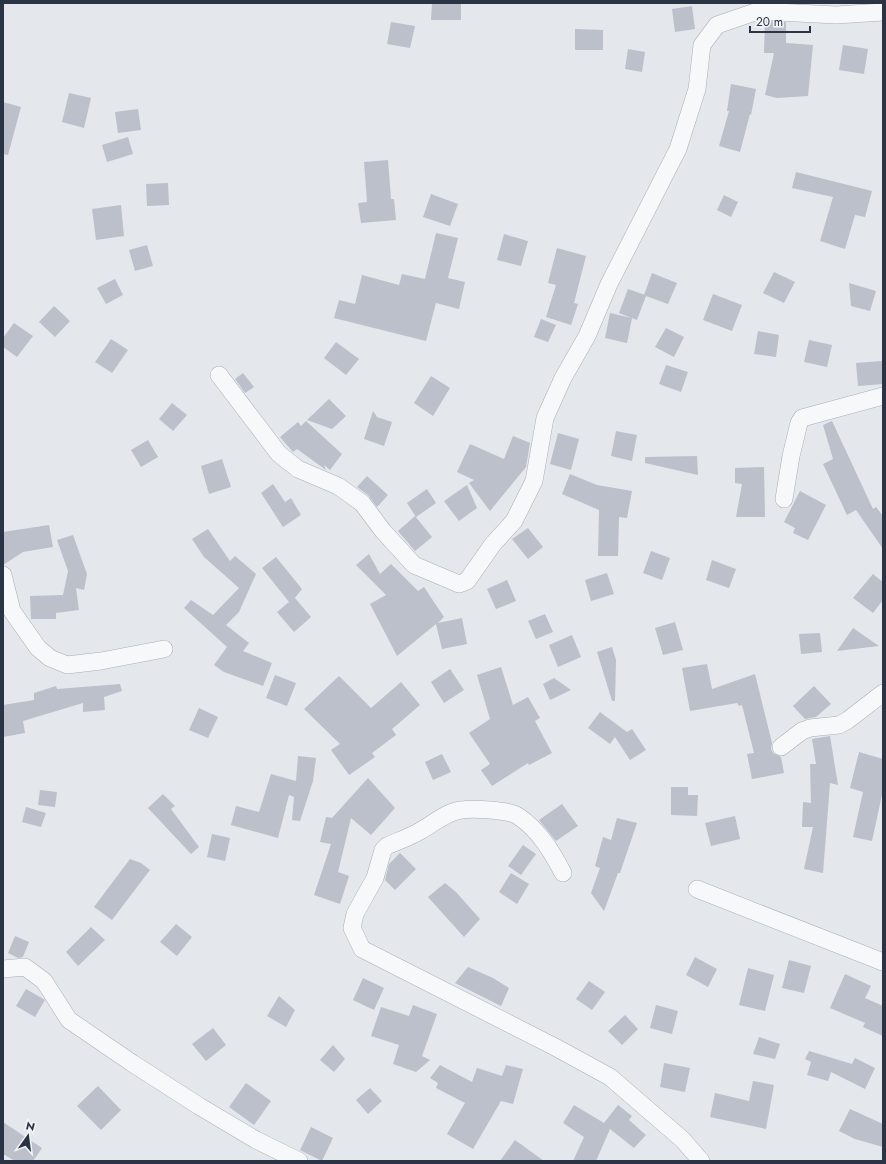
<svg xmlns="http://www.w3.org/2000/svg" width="886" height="1164" viewBox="0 0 886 1164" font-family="Jost,sans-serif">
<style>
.building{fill:#bbc0ca}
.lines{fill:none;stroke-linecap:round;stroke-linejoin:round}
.street-casing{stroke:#a9aeb7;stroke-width:18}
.street{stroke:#f7f8fa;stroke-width:17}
</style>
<rect width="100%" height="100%" fill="#e4e7ec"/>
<path class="building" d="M 432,3 L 461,3 L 461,20 L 431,20 Z
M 692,6 L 695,29 L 675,32 L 672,9 Z
M 765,21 L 786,22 L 786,43 L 813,45 L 808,96 L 777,98 L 765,95 L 774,53 L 764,53 Z
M 391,22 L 415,26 L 410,48 L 387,44 Z
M 575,29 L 603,30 L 603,50 L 575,50 Z
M 843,45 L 868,49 L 864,74 L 839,70 Z
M 628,49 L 645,52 L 642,72 L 625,69 Z
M 731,84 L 756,89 L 751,115 L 750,114 L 740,152 L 719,146 L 729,111 L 727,111 Z
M 69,93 L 91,98 L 84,128 L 62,122 Z
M 3,102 L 21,107 L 8,155 L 3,154 Z
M 138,109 L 141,130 L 118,133 L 115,112 Z
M 128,137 L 133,154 L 107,162 L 102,145 Z
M 388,160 L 391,199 L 394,199 L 396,220 L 361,223 L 358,203 L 367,202 L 364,162 Z
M 796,172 L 872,191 L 865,217 L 855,215 L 845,249 L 820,241 L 833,197 L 792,188 Z
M 168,183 L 169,205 L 147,206 L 146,184 Z
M 431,194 L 458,204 L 450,226 L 423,217 Z
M 724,195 L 738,202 L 731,217 L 717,210 Z
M 121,205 L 124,236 L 96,240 L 92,209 Z
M 436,233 L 458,238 L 448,278 L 465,282 L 459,309 L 436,303 L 426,341 L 334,318 L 339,300 L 355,304 L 362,275 L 399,285 L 402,274 L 425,279 Z
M 504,234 L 528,241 L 521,266 L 497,260 Z
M 147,245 L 153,266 L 135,271 L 129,250 Z
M 557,248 L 586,256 L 574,303 L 578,304 L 571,325 L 546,317 L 556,285 L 548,283 Z
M 774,272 L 795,282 L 784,303 L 763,293 Z
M 652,273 L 677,283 L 668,304 L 646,296 L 637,320 L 619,313 L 628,289 L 645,295 L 644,295 Z
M 115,279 L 123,295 L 106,304 L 97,288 Z
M 849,283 L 876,291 L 870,311 L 851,306 Z
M 713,294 L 742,305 L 732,331 L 703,320 Z
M 54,306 L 70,321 L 55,337 L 39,322 Z
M 610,313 L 632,318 L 627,343 L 605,338 Z
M 541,319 L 556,325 L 548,342 L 534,337 Z
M 14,323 L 33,336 L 17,357 L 3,347 L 3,338 Z
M 666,328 L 684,337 L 674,357 L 655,347 Z
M 758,331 L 779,335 L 776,357 L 754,354 Z
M 111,339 L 128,350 L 112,373 L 95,362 Z
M 809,340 L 832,345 L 827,367 L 804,362 Z
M 336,342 L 359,359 L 346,375 L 324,358 Z
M 882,361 L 883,384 L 858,386 L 856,363 Z
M 666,365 L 688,372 L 681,392 L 659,384 Z
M 243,373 L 254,387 L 245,393 L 235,379 Z
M 431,376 L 450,388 L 433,416 L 414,403 Z
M 329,399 L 346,416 L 332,429 L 307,420 Z
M 172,403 L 187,415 L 173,431 L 159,419 Z
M 373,411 L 377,417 L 392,422 L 384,446 L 364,439 Z
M 306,421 L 342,454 L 330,470 L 324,465 L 326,470 L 297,449 L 293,452 L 280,437 L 298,422 L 301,426 Z
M 832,421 L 873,509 L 876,507 L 883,516 L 883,549 L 856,510 L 847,515 L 823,464 L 833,459 L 823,425 Z
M 616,431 L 637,435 L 632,461 L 611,456 Z
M 558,433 L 579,439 L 571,470 L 550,464 Z
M 513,436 L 530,443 L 526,467 L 490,511 L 469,483 L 474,480 L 457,472 L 470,444 L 504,459 Z
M 148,440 L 158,457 L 141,467 L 131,450 Z
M 697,456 L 698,475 L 645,463 L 645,457 Z
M 222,459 L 231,487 L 209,494 L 201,466 Z
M 764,467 L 765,517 L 736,517 L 742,484 L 735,483 L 735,468 Z
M 570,474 L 597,485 L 632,491 L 627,518 L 619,517 L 618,556 L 598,556 L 599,510 L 562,494 Z
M 367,476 L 388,495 L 377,507 L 368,495 L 357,487 Z
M 273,484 L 285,502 L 291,498 L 301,515 L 283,527 L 261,493 Z
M 467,485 L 477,508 L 459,521 L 444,501 Z
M 427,489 L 436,503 L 416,517 L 407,503 Z
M 800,491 L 826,505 L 808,540 L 793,533 L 795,528 L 784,522 Z
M 415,516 L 432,537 L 415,551 L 398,531 Z
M 49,525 L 53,547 L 23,552 L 3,565 L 3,532 Z
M 528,528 L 543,547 L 528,559 L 512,539 Z
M 208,529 L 230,561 L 235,556 L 256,574 L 239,612 L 226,625 L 249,643 L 243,651 L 272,663 L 263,686 L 224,672 L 214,665 L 227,647 L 184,608 L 191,600 L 213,615 L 239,588 L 204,557 L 192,539 Z
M 73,535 L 87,574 L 84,590 L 76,588 L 79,610 L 56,613 L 56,619 L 31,619 L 30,596 L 63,595 L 68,571 L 57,540 Z
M 651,551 L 670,558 L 662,580 L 643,573 Z
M 369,554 L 380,574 L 391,564 L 418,591 L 424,587 L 444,617 L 438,623 L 462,618 L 467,644 L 442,649 L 436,624 L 397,656 L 370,604 L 386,595 L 356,565 Z
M 276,557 L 302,589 L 294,599 L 295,598 L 311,617 L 294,632 L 277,612 L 289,602 L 262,568 Z
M 712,560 L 736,569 L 729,588 L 706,580 Z
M 607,573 L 614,594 L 591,601 L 585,580 Z
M 873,574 L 883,582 L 883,600 L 873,613 L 853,598 Z
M 507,580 L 516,601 L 496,609 L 487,589 Z
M 545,614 L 553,632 L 536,639 L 528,621 Z
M 675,622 L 683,650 L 663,655 L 655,628 Z
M 853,628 L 879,646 L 837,651 Z
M 820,633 L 822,652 L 801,654 L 799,634 Z
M 572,635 L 581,657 L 558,667 L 549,645 Z
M 612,647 L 616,660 L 615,701 L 612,701 L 597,652 Z
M 707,664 L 712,689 L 755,674 L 772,743 L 771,749 L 773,753 L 781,757 L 784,773 L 752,779 L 747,754 L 754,753 L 742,705 L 739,706 L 737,703 L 690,711 L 682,668 Z
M 501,667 L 513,705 L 528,697 L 540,718 L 535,721 L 552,753 L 529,765 L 528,763 L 492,786 L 481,770 L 490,764 L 469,733 L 490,719 L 477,675 Z
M 450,669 L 464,690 L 444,703 L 431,682 Z
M 275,675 L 296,683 L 287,706 L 266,698 Z
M 339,676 L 371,708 L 401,682 L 420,705 L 392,729 L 396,735 L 372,753 L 375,757 L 349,775 L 331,750 L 340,744 L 304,709 Z
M 554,678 L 571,690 L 550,700 L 543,684 Z
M 120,684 L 122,691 L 104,697 L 105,710 L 83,712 L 83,703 L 23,721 L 25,733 L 3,737 L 3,705 L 34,700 L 34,693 L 56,686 L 57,689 Z
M 814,686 L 831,704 L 816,717 L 805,719 L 793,706 Z
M 199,708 L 218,717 L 208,738 L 189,730 Z
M 600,712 L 627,732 L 632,729 L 646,750 L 630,760 L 615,737 L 610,744 L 588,728 Z
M 830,736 L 838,785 L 830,783 L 823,873 L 804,869 L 813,827 L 802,827 L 803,802 L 811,803 L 810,764 L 816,764 L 812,739 Z
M 859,752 L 883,759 L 883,790 L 872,841 L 853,837 L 863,792 L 850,788 Z
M 442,754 L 451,772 L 433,780 L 425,762 Z
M 298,756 L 316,758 L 313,781 L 300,821 L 292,820 L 294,797 L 289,795 L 278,838 L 231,825 L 236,806 L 259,812 L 271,774 L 296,781 Z
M 368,778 L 395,808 L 371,835 L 351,818 L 338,872 L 349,876 L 340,904 L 314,895 L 331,844 L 320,842 L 326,817 L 332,818 Z
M 671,787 L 688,787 L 688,795 L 698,795 L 697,816 L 671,815 Z
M 40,790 L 57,792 L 55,807 L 38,805 Z
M 163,794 L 175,806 L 171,809 L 199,847 L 191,854 L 148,808 Z
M 562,804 L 578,826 L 556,841 L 539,820 Z
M 26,807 L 46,813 L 41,827 L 22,822 Z
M 735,816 L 740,839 L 711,846 L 705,823 Z
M 617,818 L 637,823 L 620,873 L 618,873 L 604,911 L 591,893 L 600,868 L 595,866 L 603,837 L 611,840 Z
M 212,834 L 230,838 L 225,861 L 207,857 Z
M 523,845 L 536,854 L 521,875 L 508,866 Z
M 400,853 L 416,869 L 395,890 L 385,880 L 389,864 Z
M 130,859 L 141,863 L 150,870 L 112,920 L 94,907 Z
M 511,873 L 529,884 L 517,904 L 499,892 Z
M 445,883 L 456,892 L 480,919 L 464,937 L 428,897 Z
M 176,924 L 192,937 L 177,956 L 160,942 Z
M 91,927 L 105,940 L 78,966 L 66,952 Z
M 15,936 L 29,942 L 23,957 L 18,958 L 8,953 Z
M 695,957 L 717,969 L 708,987 L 686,975 Z
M 789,960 L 811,966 L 804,993 L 782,988 Z
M 468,967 L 493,978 L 509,988 L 501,1006 L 455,983 Z
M 748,968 L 774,975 L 765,1011 L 739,1005 Z
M 845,974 L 871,986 L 865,998 L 883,1006 L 883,1036 L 863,1027 L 865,1023 L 830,1008 Z
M 363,978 L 384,988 L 374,1010 L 353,1000 Z
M 589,981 L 605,992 L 592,1010 L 576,999 Z
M 26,989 L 45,1000 L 35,1017 L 16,1006 Z
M 279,996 L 295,1010 L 286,1027 L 267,1016 Z
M 413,1005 L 437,1014 L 422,1056 L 430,1060 L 416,1072 L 393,1064 L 399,1045 L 371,1036 L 381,1007 L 409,1016 Z
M 656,1005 L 678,1011 L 672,1034 L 650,1028 Z
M 625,1015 L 638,1029 L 622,1045 L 608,1031 Z
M 213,1028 L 226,1045 L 206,1061 L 192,1044 Z
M 759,1037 L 780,1044 L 775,1059 L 753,1054 Z
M 333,1045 L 345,1059 L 334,1072 L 320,1060 Z
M 809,1051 L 852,1064 L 855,1058 L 875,1068 L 865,1089 L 831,1072 L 828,1081 L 807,1075 L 811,1062 L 805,1059 Z
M 664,1063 L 690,1068 L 685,1092 L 660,1087 Z
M 440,1065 L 472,1082 L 477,1068 L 502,1076 L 506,1065 L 523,1069 L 513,1104 L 501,1101 L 473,1149 L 447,1134 L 465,1103 L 436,1088 L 438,1083 L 430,1078 Z
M 753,1081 L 774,1085 L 766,1129 L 710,1117 L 715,1093 L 749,1101 Z
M 246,1083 L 271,1101 L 254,1125 L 229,1107 Z
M 98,1086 L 121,1110 L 101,1130 L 77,1106 Z
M 370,1088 L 382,1101 L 368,1114 L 356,1100 Z
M 574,1105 L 604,1123 L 618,1105 L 632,1116 L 629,1120 L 646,1135 L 634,1148 L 610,1129 L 596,1161 L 573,1161 L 584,1137 L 563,1123 Z
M 850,1109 L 883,1124 L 883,1147 L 855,1139 L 839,1131 Z
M 3,1122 L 42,1148 L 33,1161 L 15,1161 L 3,1154 Z
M 311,1127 L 333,1138 L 322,1161 L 300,1150 Z
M 515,1140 L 544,1161 L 500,1161 Z"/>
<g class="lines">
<defs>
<path id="street" d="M 219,375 L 279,454 L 298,469 L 338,486 L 362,503 L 383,531 L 414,565 L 459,584 L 467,581 L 493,544 L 514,521 L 534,481 L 545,418 L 563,378 L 587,336 L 609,284 L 678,149 L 697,89 L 702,45 L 717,25 L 758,11 L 836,15 L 883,12
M 784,499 L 791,456 L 799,423 L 802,418 L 883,396
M 3,575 L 12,611 L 38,648 L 50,658 L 67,665 L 101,661 L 164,649
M 781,747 L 802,731 L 810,728 L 839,725 L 848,720 L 883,693
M 563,873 C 552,852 539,830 518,816 C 509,810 472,808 461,810 C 446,812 433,824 420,831 C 410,837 398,841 387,846 L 383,850 L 375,878 L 355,914 L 352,928 L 362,949 L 555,1047 L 610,1077 L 683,1140 L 701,1161
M 697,889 L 883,962
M 3,969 L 25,967 L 44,981 L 69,1020 L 132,1063 L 199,1106 L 256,1140 L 299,1161"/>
</defs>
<use href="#street" class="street-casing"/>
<use href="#street" class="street"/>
</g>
<rect width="886" height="1164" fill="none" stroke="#2b3445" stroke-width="8"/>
<g transform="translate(28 1136) rotate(14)" stroke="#f4f6f9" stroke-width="3" paint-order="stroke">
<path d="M0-3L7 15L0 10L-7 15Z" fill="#2b3445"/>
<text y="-6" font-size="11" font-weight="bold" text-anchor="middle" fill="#2b3445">N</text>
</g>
<path d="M750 26v6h60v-6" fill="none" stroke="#2b3445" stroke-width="2"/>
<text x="756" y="26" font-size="12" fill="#2b3445" stroke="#f4f6f9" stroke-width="3" paint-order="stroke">20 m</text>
</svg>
